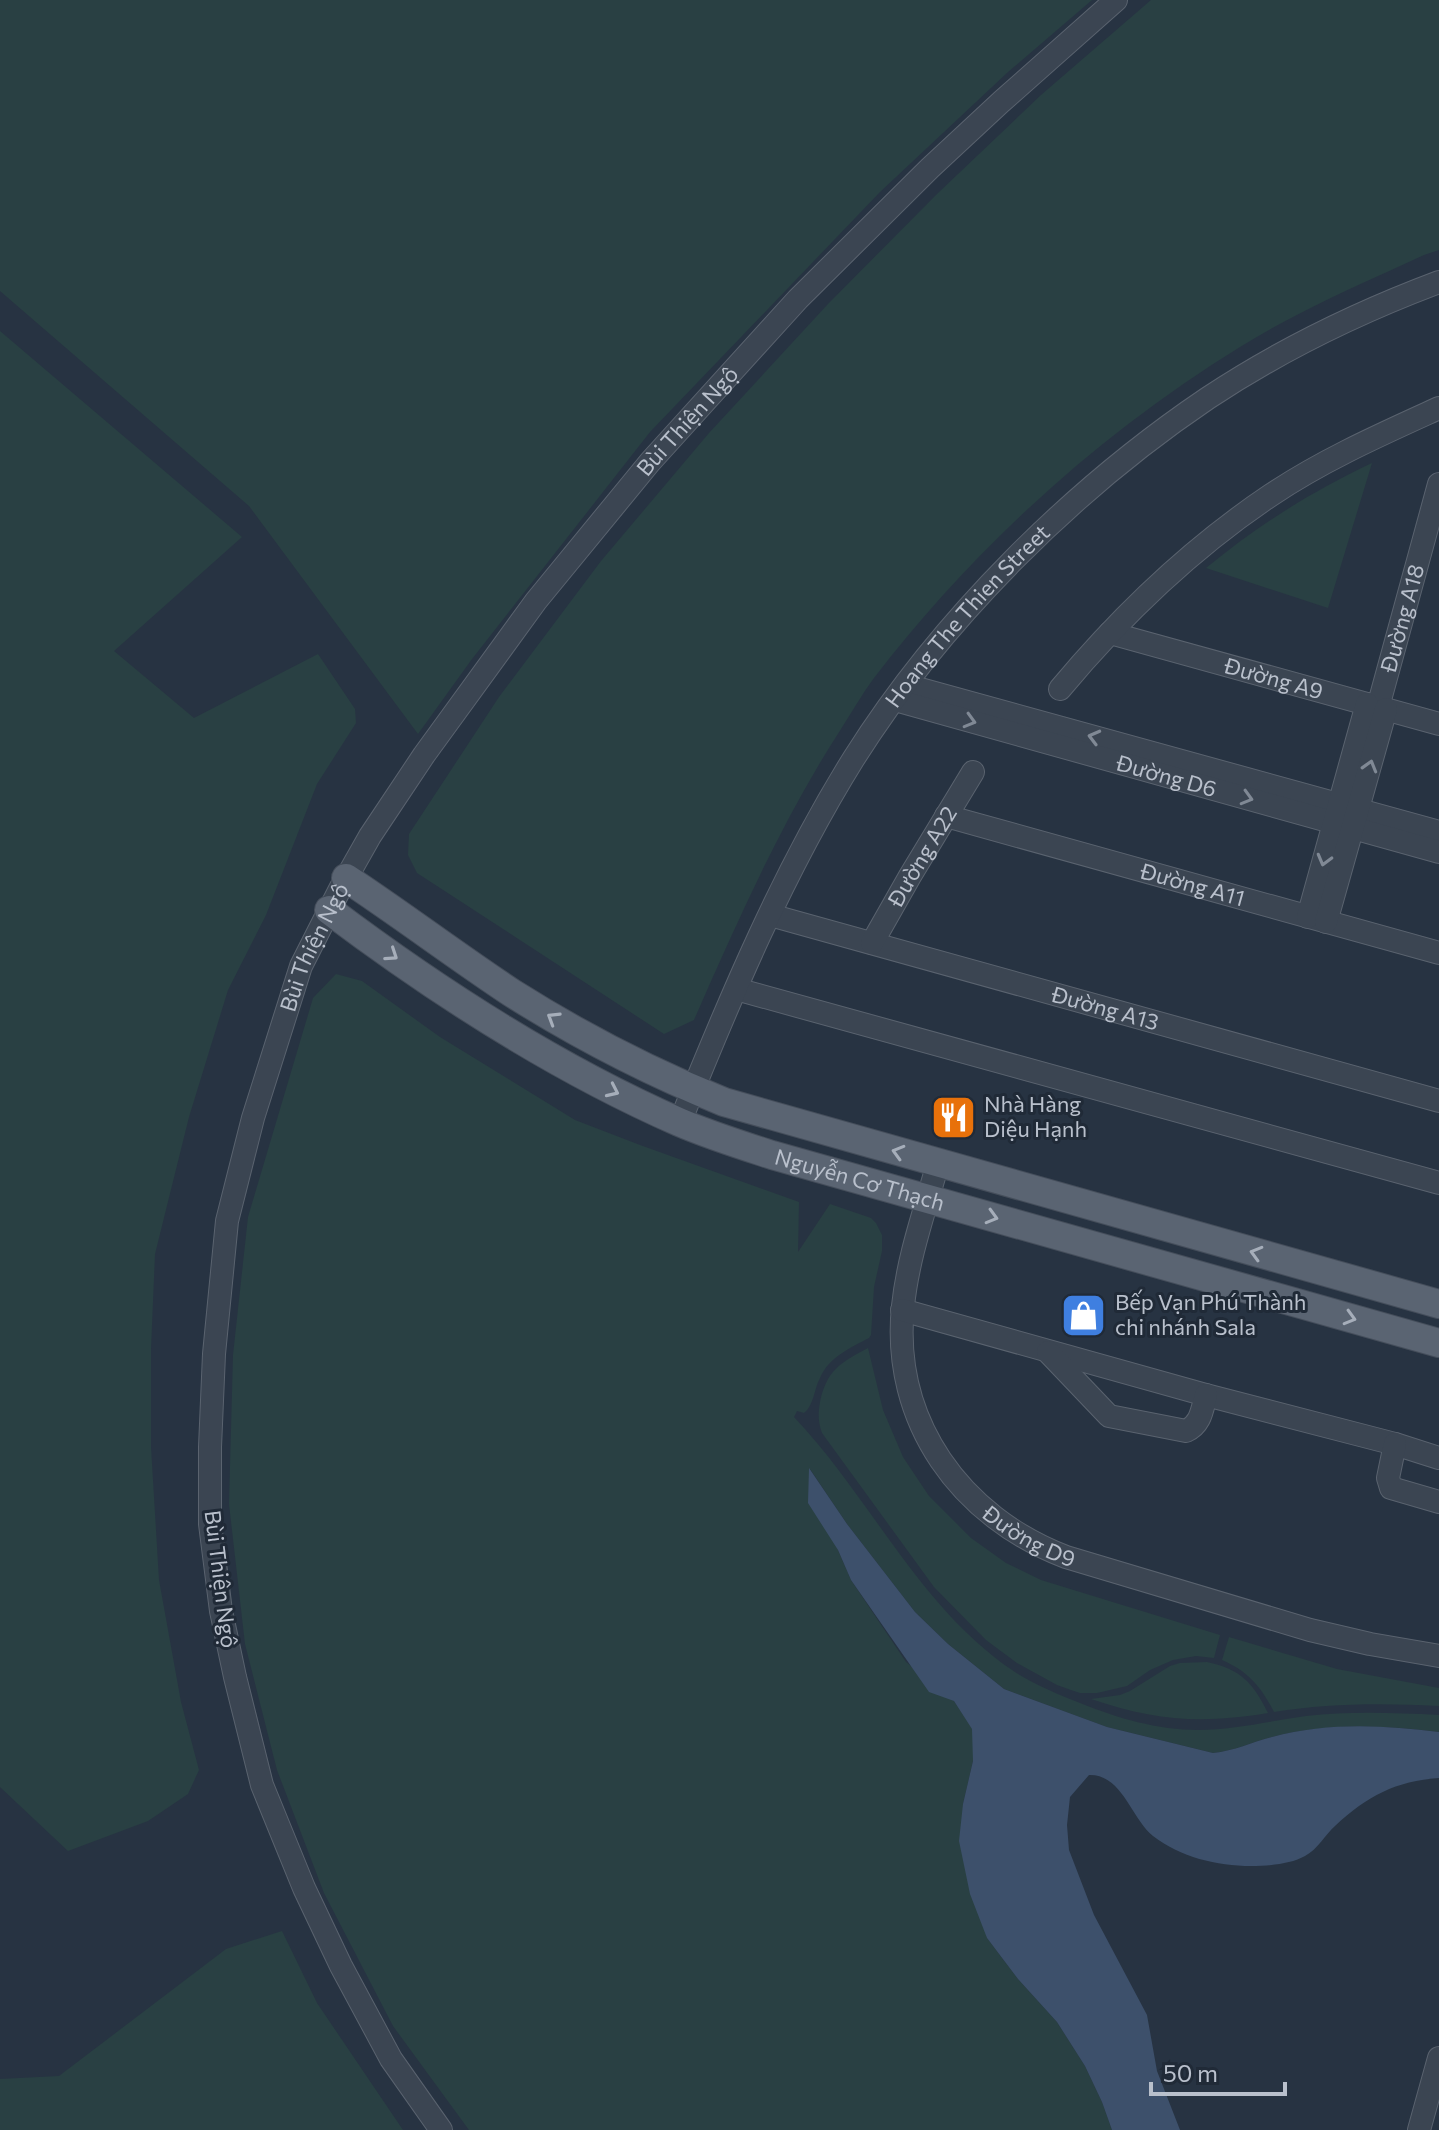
<svg xmlns="http://www.w3.org/2000/svg" width="1439" height="2130" viewBox="0 0 1439 2130" font-family="Commissioner,sans-serif">
<style>
.green{fill:#294043}
.water{fill:#3d506b}
.lines{fill:none;stroke-linecap:round;stroke-linejoin:round}
.minor-casing{stroke:#5a636f;stroke-width:24}
.major-casing{stroke:#454e5b;stroke-width:30}
.minor{stroke:#3b4552;stroke-width:22}
.major{stroke:#5a6472;stroke-width:28}
.oneway{stroke:#808995}
.oneway2{stroke:#a6aeba}
.labels{text-anchor:middle;stroke-width:6;stroke-linejoin:round;paint-order:stroke}
.street-label{font-size:22px;fill:#b9c0cc;stroke:#202a37}
.poi-label{font-size:22px;fill:#b9c0cc;stroke:#202a37;text-anchor:start}
</style>
<rect width="100%" height="100%" fill="#273342"/>
<path class="green" d="M 0,0 L 1092,0 L 1008,72 L 880,192 L 650,432 L 472,659 L 418,734 L 249,506 L 0,291 Z
M 1151,0 L 1439,0 L 1439,250 L 1424,255 C 1361,284 1298,311 1240,347 C 1099,434 975,547 874,678 C 862,694 852,712 841,729 C 782,820 738,920 694,1020 L 664,1034 L 417,873 L 408,855 L 409,834 L 499,697 L 601,561 L 709,433 L 828,304 L 937,194 L 1041,95 Z
M 0,331 L 242,537 L 114,651 L 194,718 L 318,654 L 355,709 L 356,723 L 317,784 L 266,915 L 228,990 L 189,1117 L 155,1254 L 151,1349 L 151,1447 L 159,1580 L 181,1702 L 199,1770 L 188,1794 L 148,1821 L 68,1851 L 0,1787 Z
M 1372,463 L 1328,608 L 1206,568 C 1260,524 1309,493 1372,463 Z
M 336,974 L 362,981 L 440,1037 L 575,1120 L 640,1145 L 799,1202 L 798,1252 L 830,1204 L 871,1218 L 876,1223 L 882,1235 L 882,1251 L 874,1287 L 871,1335 L 869,1338 C 850,1348 829,1357 820,1378 C 814,1389 814,1405 804,1413 L 797,1411 L 794,1417 C 871,1498 919,1608 1015,1672 C 1035,1685 1058,1694 1080,1703 C 1117,1718 1158,1730 1198,1730 C 1234,1730 1270,1721 1306,1716 C 1350,1711 1395,1713 1439,1715 L 1439,1732 C 1384,1725 1327,1723 1272,1737 C 1252,1742 1234,1751 1213,1753 L 1107,1727 L 1004,1689 L 948,1644 L 915,1612 L 847,1524 L 810,1469 L 838,1550 L 851,1580 L 906,1662 L 954,1701 L 973,1729 L 973,1761 L 963,1804 L 987,1938 L 1018,1979 L 1057,2022 L 1085,2066 L 1102,2102 L 1112,2130 L 469,2130 L 393,2026 L 324,1893 L 277,1770 L 245,1644 L 229,1504 L 233,1355 L 248,1217 L 313,998 Z
M 868,1348 L 883,1410 L 903,1457 L 929,1496 L 971,1538 L 1006,1563 L 1041,1580 L 1220,1635 L 1214,1658 L 1196,1656 L 1173,1660 L 1150,1670 L 1127,1686 L 1097,1693 L 1080,1693 L 1071,1690 L 1057,1685 L 1017,1663 L 986,1640 L 934,1587 L 822,1433 C 818,1422 818,1414 820,1402 C 827,1370 840,1363 868,1348 Z
M 1229,1637 L 1337,1669 L 1439,1688 L 1439,1706 C 1383,1703 1329,1703 1274,1712 C 1262,1688 1248,1671 1222,1660 Z
M 1207,1662 C 1241,1669 1253,1683 1268,1713 C 1202,1724 1155,1721 1091,1699 L 1120,1695 L 1130,1691 L 1170,1666 L 1180,1663 Z
M 282,1931 L 317,2003 L 403,2130 L 0,2130 L 0,2079 L 59,2076 L 226,1949 Z"/>
<path class="water" d="M 809,1468 L 847,1524 L 915,1612 L 948,1644 L 1004,1689 L 1107,1727 L 1213,1753 C 1234,1751 1252,1742 1272,1737 C 1327,1722 1384,1725 1439,1732 L 1439,1778 C 1396,1781 1367,1796 1335,1826 C 1325,1835 1318,1849 1305,1856 C 1291,1864 1268,1866 1251,1866 C 1217,1866 1180,1857 1153,1836 C 1131,1818 1122,1774 1089,1775 L 1070,1797 L 1067,1825 L 1069,1850 L 1094,1915 L 1147,2015 L 1157,2071 L 1180,2130 L 1112,2130 L 1102,2102 L 1085,2066 L 1057,2022 L 1018,1979 L 987,1938 L 970,1894 L 959,1841 L 963,1804 L 973,1761 L 972,1729 L 954,1701 L 929,1692 L 851,1580 L 838,1550 L 808,1503 Z"/>
<g class="lines">
<defs>
<g id="minor">
<path id="s1" d="M 1110,633 L 1439,724"/>
<path d="M 906,685 L 1439,832"/>
<path d="M 1060,689 C 1121,616 1192,548 1271,495 C 1323,460 1382,434 1439,408"/>
<path id="s2" d="M 895,700 L 1439,852"/>
<path id="s3" d="M 1378,707 L 1439,484"/>
<path id="s4" d="M 946,816 L 1439,953"/>
<path id="s5" d="M 770,915 L 1439,1101"/>
<path d="M 1308,917 L 1367,704"/>
<path d="M 1326,922 L 1386,709"/>
<path id="s6" d="M 872,943 L 910,876 L 973,772"/>
<path d="M 736,989 L 1439,1183"/>
<path id="s7" d="M 680,1122 C 730,998 783,872 854,758 C 941,620 1073,489 1208,398 C 1279,351 1359,312 1439,282"/>
<path id="s8" d="M 938,1163 C 925,1210 908,1257 903,1306 C 891,1422 961,1517 1066,1557 L 1310,1630 L 1370,1644 L 1439,1656"/>
<path d="M 902,1310 L 1206,1395 L 1395,1444 L 1439,1458"/>
<path d="M 1048,1352 L 1109,1416 L 1186,1431 C 1201,1424 1202,1410 1206,1395"/>
<path d="M 1395,1444 L 1388,1478 L 1391,1488 L 1439,1502"/>
<path id="s9" d="M 441,2130 L 391,2059 L 341,1966 L 304,1888 L 262,1785 L 235,1677 L 221,1611 L 210,1524 L 210,1447 L 214,1354 L 227,1221 L 253,1118 L 301,966 L 340,889 L 370,836 L 424,755 L 536,601 L 650,462 L 798,299 L 930,168 L 1001,102 L 1116,0"/>
<path d="M 1419,2130 L 1439,2058"/>
</g>
<g id="major">
<path d="M 346,878 C 402,915 456,956 512,993 C 580,1036 650,1072 724,1102 L 1439,1304"/>
<path id="s10" d="M 329,910 C 438,992 554,1067 679,1122 C 709,1135 741,1145 772,1155 L 1439,1343"/>
</g>
</defs>
<use href="#minor" class="minor-casing"/>
<use href="#major" class="major-casing"/>
<use href="#minor" class="minor"/>
<use href="#major" class="major"/>
</g>
<defs><path id="oneway-chevron" d="M-2-3.5L2.5 0L-2 3.5" fill="none" stroke-width="1.6" stroke-linecap="round" stroke-linejoin="round" transform="scale(2)"/></defs>
<g class="oneway">
<use href="#oneway-chevron" transform="translate(970 721) rotate(16)"/>
<use href="#oneway-chevron" transform="translate(1094 737) rotate(-165)"/>
<use href="#oneway-chevron" transform="translate(1370 766) rotate(-74)"/>
<use href="#oneway-chevron" transform="translate(1247 798) rotate(16)"/>
<use href="#oneway-chevron" transform="translate(1324 860) rotate(105)"/>
</g>
<g class="oneway2">
<use href="#oneway-chevron" transform="translate(392 955) rotate(34)"/>
<use href="#oneway-chevron" transform="translate(553 1018) rotate(-148)"/>
<use href="#oneway-chevron" transform="translate(613 1091) rotate(25)"/>
<use href="#oneway-chevron" transform="translate(898 1152) rotate(-164)"/>
<use href="#oneway-chevron" transform="translate(992 1217) rotate(16)"/>
<use href="#oneway-chevron" transform="translate(1256 1253) rotate(-164)"/>
<use href="#oneway-chevron" transform="translate(1350 1318) rotate(16)"/>
</g>
<defs>
<symbol id="restaurant-square" viewBox="-11 -11 22 22"><rect x="-9" y="-9" width="18" height="18" rx="4" fill="#e8710a" stroke="#202a37"/><path d="M-5-6h1v4h1v-4h1v4h1v-4h1v5L-1.5 .5V6h-2V.5L-5-1ZM5-6V6H3V1.5H1.5Q1.5-4 5-6Z" fill="#fff"/></symbol>
<symbol id="shop-square" viewBox="-11 -11 22 22"><rect x="-9" y="-9" width="18" height="18" rx="4" fill="#3f7fe0" stroke="#202a37"/><path d="M-5-2.5h2.3a2.7 3.5 0 0 1 5.4 0H5L5.5 6h-11ZM-1.5-2.5h3a1.5 2.3 0 0 0-3 0Z" fill="#fff"/></symbol>
</defs>
<g fill-rule="evenodd">
<use href="#restaurant-square" x="928" y="1092" width="51" height="51"/>
<use href="#shop-square" x="1058" y="1290" width="51" height="51"/>
</g>
<g class="labels">
<g class="street-label">
<text dy="8" stroke="none"><textPath href="#s9" startOffset="1896">Bùi Thiện Ngộ</textPath></text>
<text dy="8" stroke="none"><textPath href="#s7" startOffset="586">Hoang The Thien Street</textPath></text>
<text dy="8" stroke="none"><textPath href="#s3" startOffset="92">Đường A18</textPath></text>
<text dy="8" stroke="none"><textPath href="#s1" startOffset="170">Đường A9</textPath></text>
<text dy="8" stroke="none"><textPath href="#s2" startOffset="282">Đường D6</textPath></text>
<text dy="8" stroke="none"><textPath href="#s6" startOffset="100">Đường A22</textPath></text>
<text dy="8" stroke="none"><textPath href="#s4" startOffset="256">Đường A11</textPath></text>
<text dy="8" stroke="none"><textPath href="#s9" startOffset="1248">Bùi Thiện Ngộ</textPath></text>
<text dy="8" stroke="none"><textPath href="#s5" startOffset="348">Đường A13</textPath></text>
<text dy="8" stroke="none"><textPath href="#s10" startOffset="600">Nguyễn Cơ Thạch</textPath></text>
<text dy="8" stroke="none"><textPath href="#s8" startOffset="428">Đường D9</textPath></text>
<text transform="translate(221 1579) rotate(83)" y="8">Bùi Thiện Ngộ</text>
</g>
<g class="poi-label">
<text x="984" y="1112">Nhà Hàng<tspan x="984" dy="25">Diệu Hạnh</tspan></text>
<text x="1115" y="1310">Bếp Vạn Phú Thành<tspan x="1115" dy="25">chi nhánh Sala</tspan></text>
</g>
</g>
<path d="M1151 2082v12h134v-12" fill="none" stroke="#b9c0cc" stroke-width="4"/>
<text x="1163" y="2082" font-size="24" fill="#b9c0cc" stroke="#202a37" stroke-width="6" paint-order="stroke">50 m</text>
</svg>
